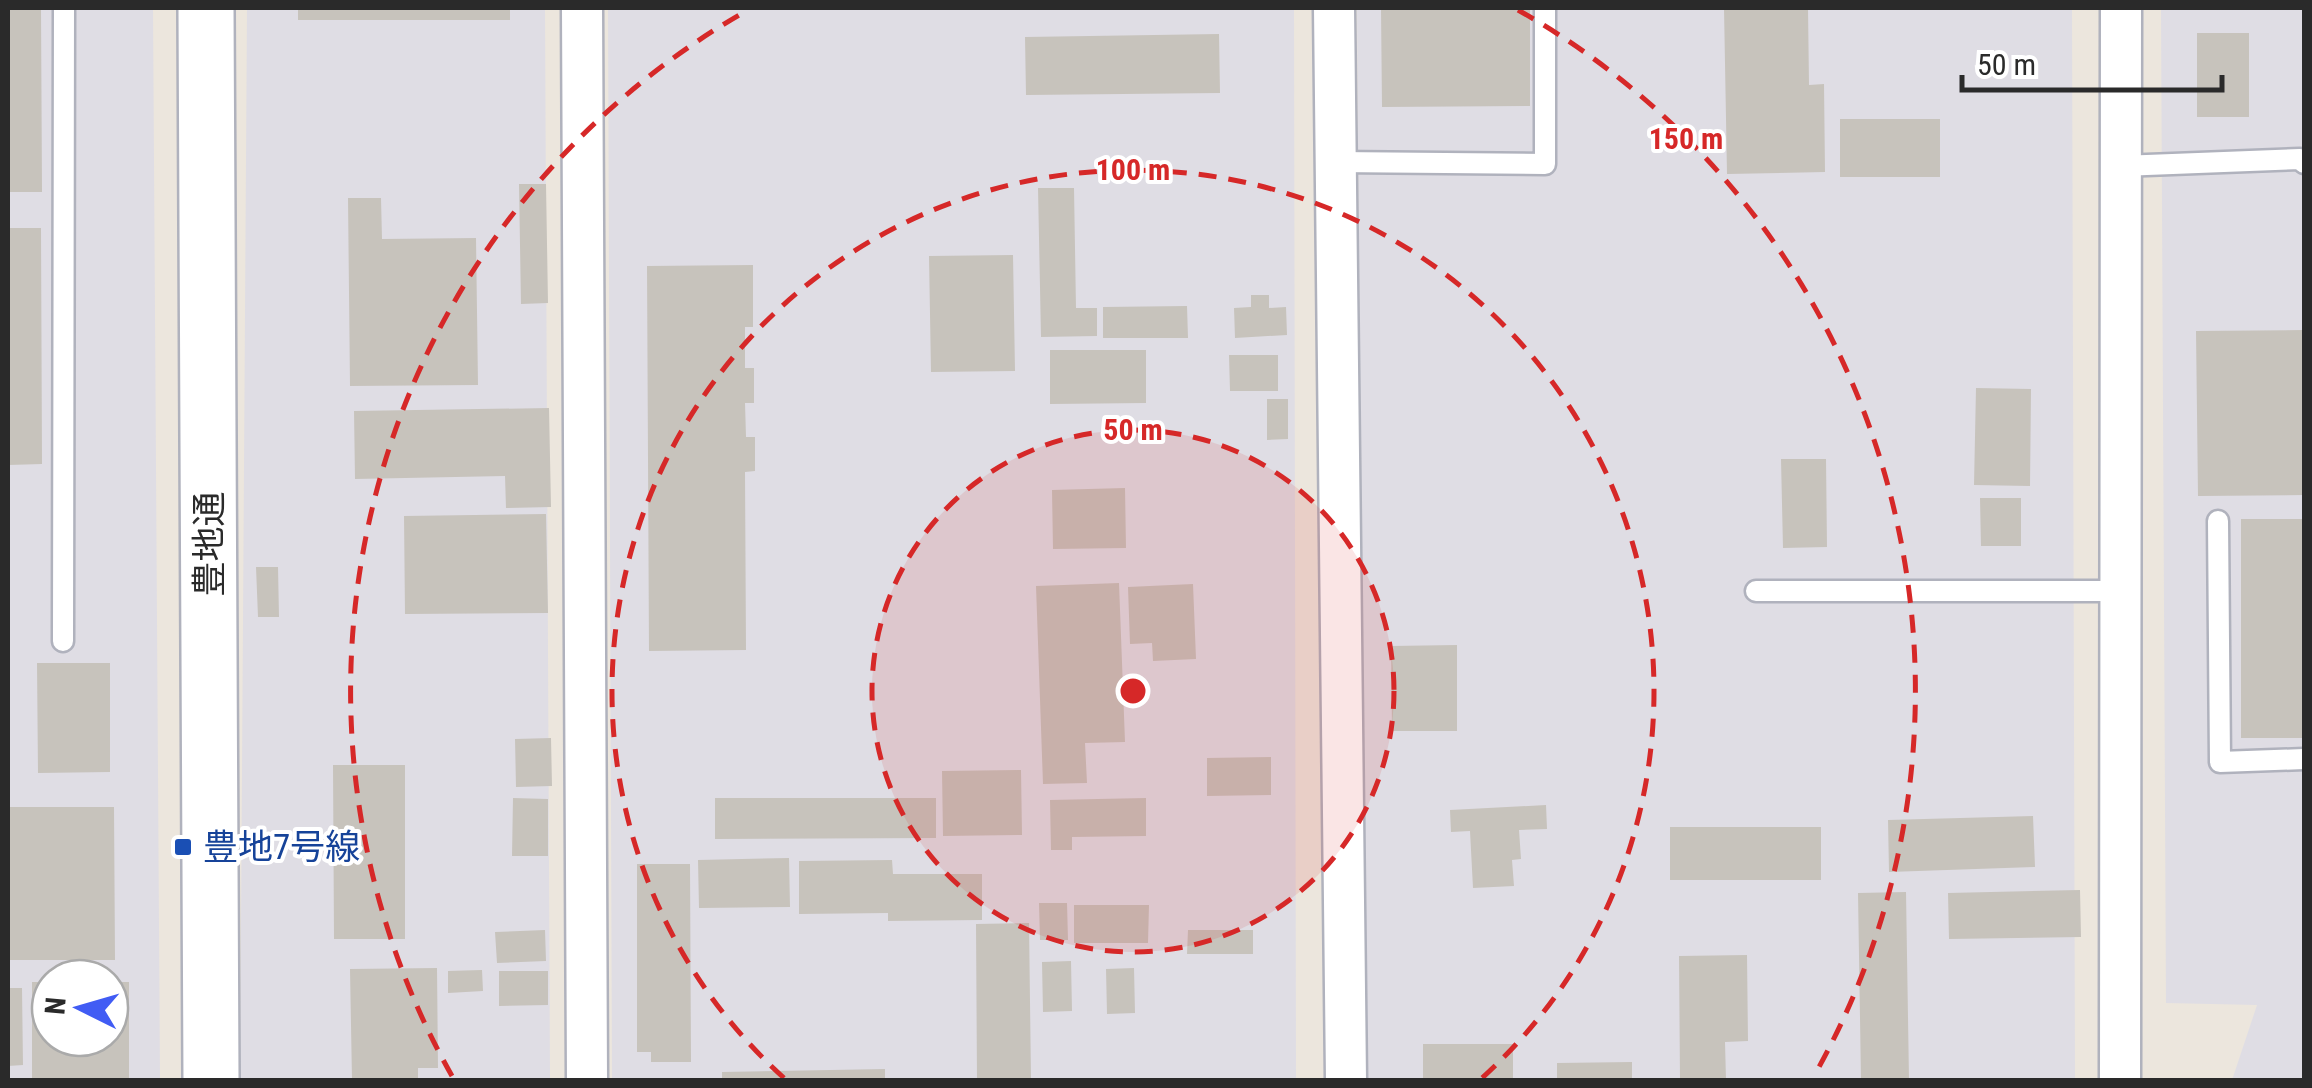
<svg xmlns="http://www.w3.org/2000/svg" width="2312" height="1088" viewBox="0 0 2312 1088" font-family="'Roboto Condensed','Noto Sans JP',sans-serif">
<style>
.industrial{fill:#dfdde4;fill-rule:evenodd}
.building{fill:#c7c3bc}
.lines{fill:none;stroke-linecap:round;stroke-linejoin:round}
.service-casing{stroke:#b0b2bd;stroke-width:25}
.minor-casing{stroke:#b0b2bd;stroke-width:45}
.secondary-casing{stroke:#b0b2bd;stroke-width:60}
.service{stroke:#fff;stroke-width:20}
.minor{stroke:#fff;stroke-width:40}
.secondary{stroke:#fff;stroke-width:55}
.ring{fill:none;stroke:#d62828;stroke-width:5;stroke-dasharray:18 12}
.transit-dot{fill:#1a4fb4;stroke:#fff;stroke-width:4}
.labels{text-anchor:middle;stroke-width:8;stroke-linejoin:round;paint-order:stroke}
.street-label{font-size:35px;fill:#2a2a2a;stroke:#fff}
.transit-label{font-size:35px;fill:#164399;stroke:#fff;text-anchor:start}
.centre{fill:#d62828;stroke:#fff;stroke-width:5}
.ring-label{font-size:30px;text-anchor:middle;font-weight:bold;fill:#d62828;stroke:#fff;stroke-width:8;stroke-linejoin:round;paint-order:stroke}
</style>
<rect width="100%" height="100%" fill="#ece6dd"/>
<path class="industrial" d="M 8,8 L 153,8 L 160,1080 L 8,1080 ZM 50,978 L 110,978 L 110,1038 L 50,1038 Z
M 247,8 L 545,8 L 550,1080 L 240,1080 Z
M 608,8 L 1294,8 L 1296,1080 L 612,1080 Z
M 1357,8 L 2072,8 L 2075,1080 L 1365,1080 Z
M 2161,8 L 2304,8 L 2304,1080 L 2232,1080 L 2257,1005 L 2166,1003 Z"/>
<path class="building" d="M 8,8 L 41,8 L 42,192 L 8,192 Z
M 298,8 L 510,8 L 510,20 L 298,20 Z
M 1381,8 L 1530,8 L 1530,106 L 1382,107 Z
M 1724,8 L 1808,8 L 1809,85 L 1824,84 L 1825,172 L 1727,174 Z
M 2197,33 L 2249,33 L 2249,117 L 2197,117 Z
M 1219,34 L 1220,93 L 1026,95 L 1025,37 Z
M 1840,119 L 1940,119 L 1940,177 L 1840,177 Z
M 519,184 L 546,184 L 548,303 L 521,304 Z
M 1038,188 L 1074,188 L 1076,308 L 1097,308 L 1097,336 L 1041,337 Z
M 348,198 L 381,198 L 382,239 L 476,238 L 478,385 L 350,386 Z
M 8,228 L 41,228 L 42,464 L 8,465 Z
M 1013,255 L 1015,371 L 931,372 L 929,256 Z
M 753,265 L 753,327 L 745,327 L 745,368 L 754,368 L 754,403 L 745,403 L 746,437 L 755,437 L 755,471 L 745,472 L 746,650 L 649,651 L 647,266 Z
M 1251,295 L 1269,295 L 1269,308 L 1286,307 L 1287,335 L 1235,338 L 1234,308 L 1251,307 Z
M 1187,306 L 1188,338 L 1103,338 L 1103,307 Z
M 2304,330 L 2304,495 L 2198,496 L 2196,331 Z
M 1050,350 L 1146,350 L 1146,403 L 1050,404 Z
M 1229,355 L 1278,355 L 1278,391 L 1230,391 Z
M 1976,388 L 2031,389 L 2030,486 L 1974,485 Z
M 1267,399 L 1288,399 L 1288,439 L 1267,440 Z
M 549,408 L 551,507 L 506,508 L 505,476 L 355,479 L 354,411 Z
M 1781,459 L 1826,459 L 1827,547 L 1783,548 Z
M 1125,488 L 1126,548 L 1053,549 L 1052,490 Z
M 1980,498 L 2021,498 L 2021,546 L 1981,546 Z
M 546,514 L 548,613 L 405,614 L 404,516 Z
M 2241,519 L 2304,519 L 2304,738 L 2241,738 Z
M 256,567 L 278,567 L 279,617 L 258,617 Z
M 1119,583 L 1125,742 L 1085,743 L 1087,783 L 1043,784 L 1036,586 Z
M 1193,584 L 1196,659 L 1153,661 L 1152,643 L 1130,644 L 1128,587 Z
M 1457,645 L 1457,731 L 1392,731 L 1391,646 Z
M 37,663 L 110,663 L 110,772 L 38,773 Z
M 551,738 L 552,786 L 516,787 L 515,739 Z
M 1271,757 L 1271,795 L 1207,796 L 1207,758 Z
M 333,765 L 405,765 L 405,939 L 334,939 Z
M 1021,770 L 1022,835 L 943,836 L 942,771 Z
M 513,798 L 548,799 L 548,856 L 512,856 Z
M 715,798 L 936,798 L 936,838 L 715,839 Z
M 1146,798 L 1146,836 L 1072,837 L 1072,850 L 1051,850 L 1050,800 Z
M 1546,805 L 1547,829 L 1519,830 L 1521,859 L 1512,860 L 1514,886 L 1473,888 L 1470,831 L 1451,832 L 1450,810 Z
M 8,807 L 114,807 L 115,960 L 8,960 Z
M 2033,816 L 2035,867 L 1889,872 L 1888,820 Z
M 1670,827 L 1821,827 L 1821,880 L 1670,880 Z
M 789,858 L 790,907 L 699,908 L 698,860 Z
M 892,860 L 893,874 L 982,874 L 982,920 L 888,921 L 888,913 L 799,914 L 799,861 Z
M 637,864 L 690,864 L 691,1062 L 651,1062 L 651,1052 L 637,1052 Z
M 2080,890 L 2081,937 L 1949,939 L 1948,893 Z
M 1906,892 L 1909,1080 L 1861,1080 L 1858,893 Z
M 1039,903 L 1067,903 L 1068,940 L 1040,940 Z
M 1074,905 L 1149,905 L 1148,943 L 1074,943 Z
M 1029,923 L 1031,1080 L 977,1080 L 976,924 Z
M 545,930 L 546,961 L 497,963 L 495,932 Z
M 1188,930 L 1253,930 L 1253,954 L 1187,954 Z
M 1747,955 L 1748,1041 L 1725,1042 L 1726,1080 L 1680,1080 L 1679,956 Z
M 1071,961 L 1072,1011 L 1043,1012 L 1042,962 Z
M 437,968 L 438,1068 L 418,1068 L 418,1080 L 352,1080 L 350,969 Z
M 1134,968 L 1135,1013 L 1107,1014 L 1106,969 Z
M 482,970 L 483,991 L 448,993 L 448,971 Z
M 499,971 L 548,971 L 548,1005 L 499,1006 Z
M 32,982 L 50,982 L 50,1038 L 110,1038 L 110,982 L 129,982 L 129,1080 L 32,1080 Z
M 8,988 L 22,988 L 23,1065 L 8,1066 Z
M 1423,1044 L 1513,1044 L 1513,1080 L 1423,1080 Z
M 1632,1062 L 1632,1080 L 1557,1080 L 1557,1063 Z
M 885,1069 L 885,1080 L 722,1080 L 722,1072 Z"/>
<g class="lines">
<defs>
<path id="service" d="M 1336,162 L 1545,164 L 1545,8
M 2121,166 L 2300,159 L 2304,163
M 2218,521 L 2220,762 L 2304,759
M 1756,591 L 2120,591
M 63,641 L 64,8"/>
<path id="minor" d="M 582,8 L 587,1080
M 1334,8 L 1346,1080
M 2120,1080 L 2121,8"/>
<path id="secondary" d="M 206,8 L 211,1080"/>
</defs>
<use href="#service" class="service-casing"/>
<use href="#minor" class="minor-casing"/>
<use href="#secondary" class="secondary-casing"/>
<use href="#service" class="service"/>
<use href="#minor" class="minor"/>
<use href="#secondary" class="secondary"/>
</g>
<circle cx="1133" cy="691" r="261" fill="#d62828" fill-opacity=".12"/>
<g class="ring">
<circle cx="1133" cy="691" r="261"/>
<path d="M784 1078A521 521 0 1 1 1482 1078"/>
<path d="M452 1076A782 782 0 0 1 748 10M1518 10A782 782 0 0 1 1814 1076"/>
</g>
<rect class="transit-dot" x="173" y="837" width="20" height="20" rx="5"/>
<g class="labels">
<g class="street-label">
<text transform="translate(209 544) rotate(-90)" y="12">豊地通</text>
</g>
<g class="transit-label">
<text x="203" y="859">豊地7号線</text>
</g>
</g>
<circle cx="1133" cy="691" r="15" class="centre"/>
<g class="ring-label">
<text x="1686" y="149">150 m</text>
<text x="1133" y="180">100 m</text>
<text x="1133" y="440">50 m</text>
</g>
<rect width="2312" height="1088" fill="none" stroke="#2a2a2a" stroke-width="20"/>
<g transform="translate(80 1008) rotate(275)"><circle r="48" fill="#ffffff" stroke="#aaaaaa" stroke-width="2.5"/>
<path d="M0-8L18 38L0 25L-18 38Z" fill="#415cf4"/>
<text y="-15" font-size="28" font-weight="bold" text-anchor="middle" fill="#2a2a2a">N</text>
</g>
<path d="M1962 75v15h260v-15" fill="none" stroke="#2a2a2a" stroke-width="5"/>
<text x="1977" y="75" font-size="30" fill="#2a2a2a" stroke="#ffffff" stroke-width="8" paint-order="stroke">50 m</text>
</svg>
